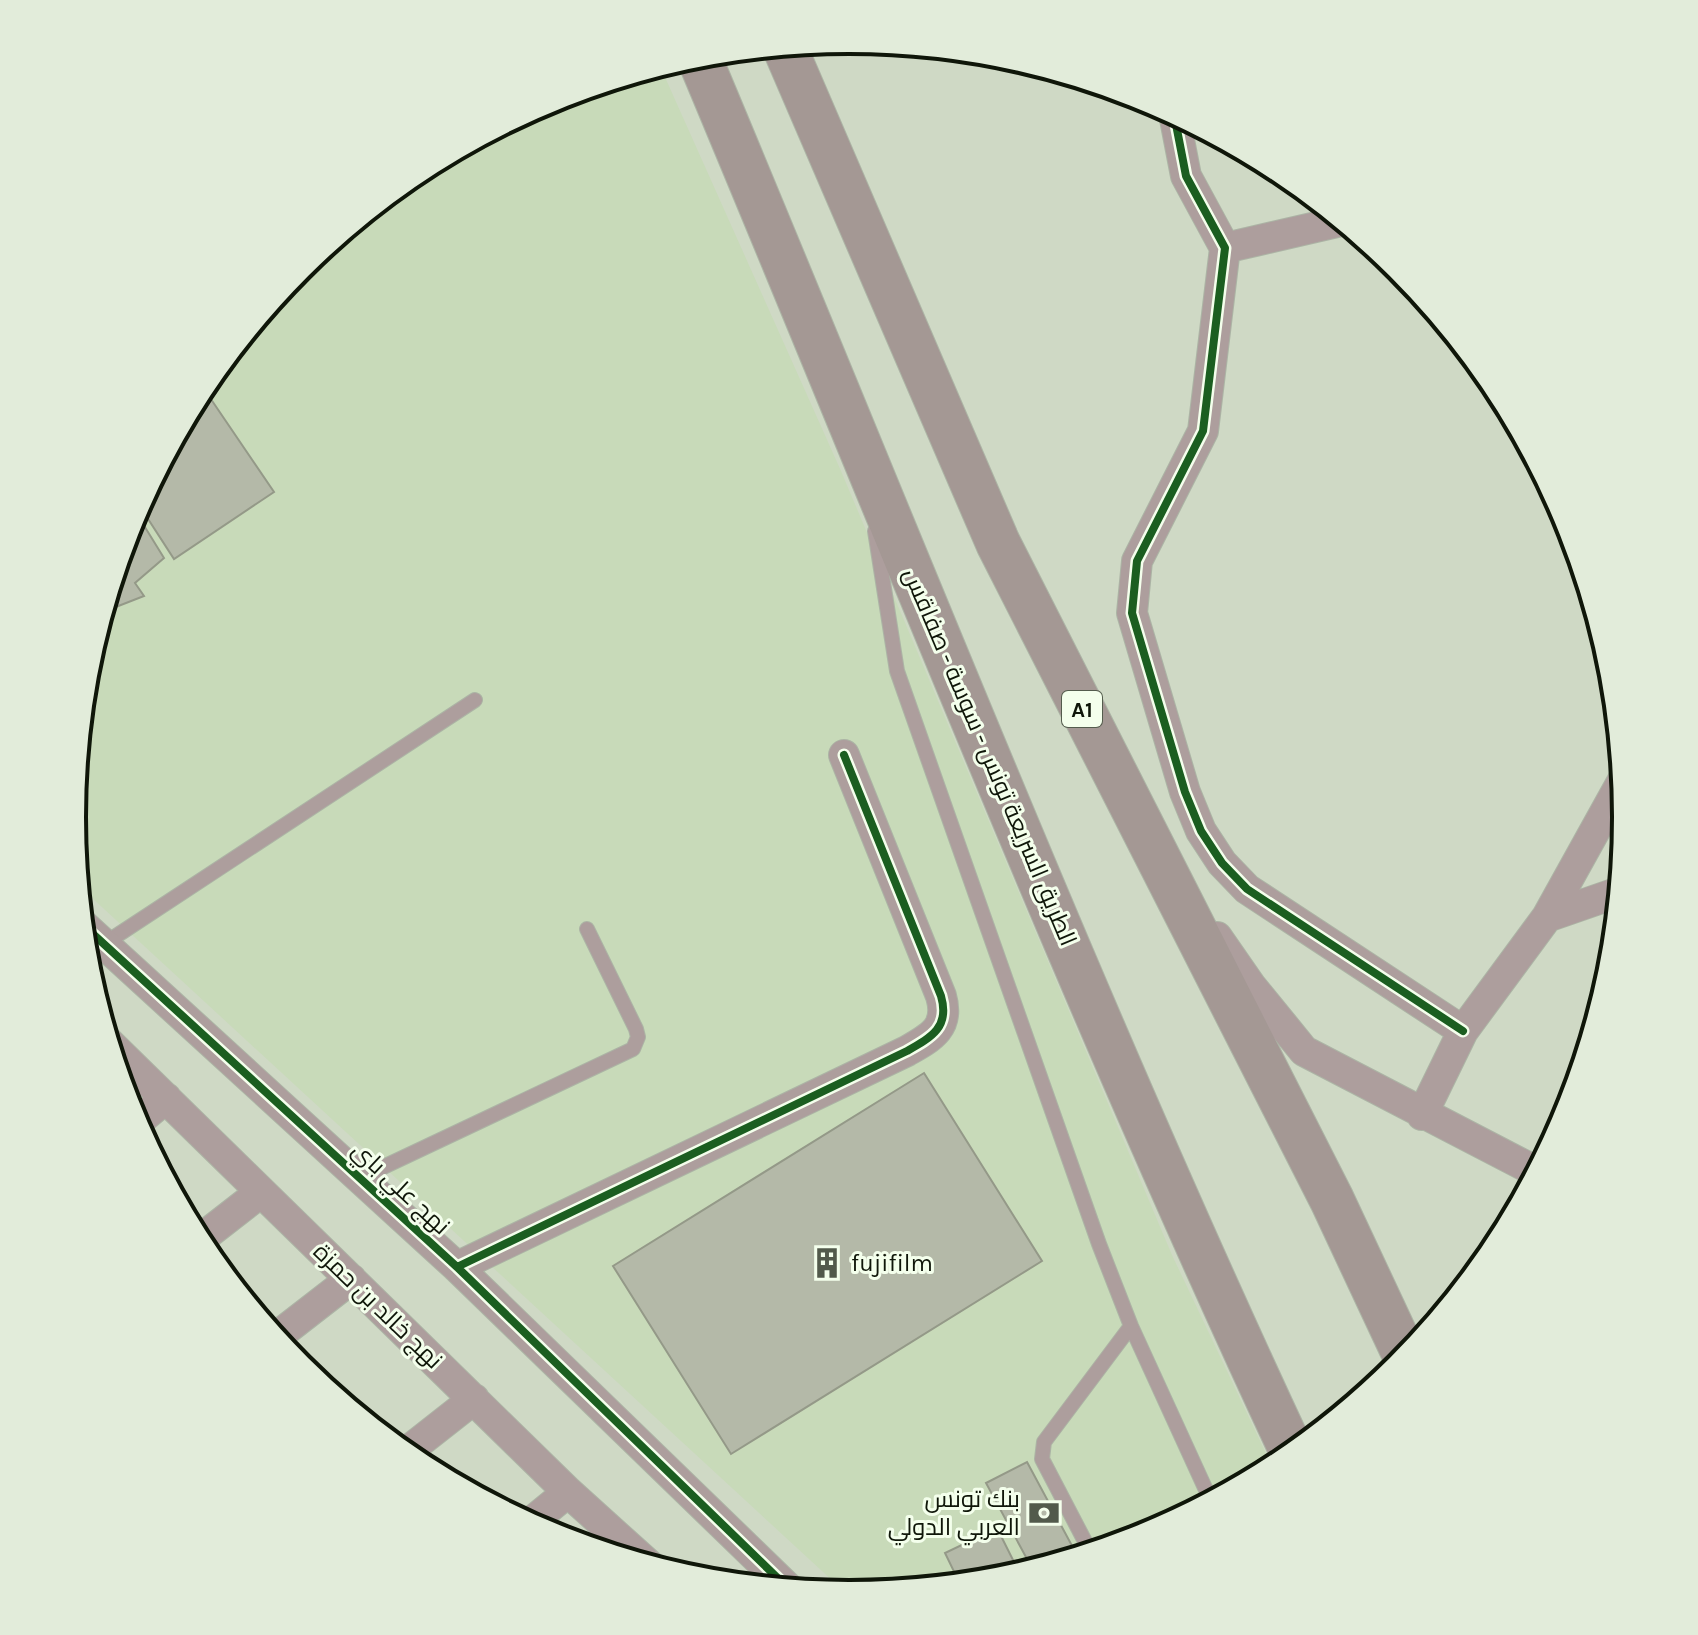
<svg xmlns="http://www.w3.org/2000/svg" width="1698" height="1635" viewBox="0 0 1698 1635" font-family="Karla,Cairo,sans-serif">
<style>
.built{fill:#c8dab9}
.building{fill:#b4b9a8;stroke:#949988;stroke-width:2}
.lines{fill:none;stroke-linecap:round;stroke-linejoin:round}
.lane-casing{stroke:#acb4a5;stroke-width:16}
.street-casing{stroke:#acb4a5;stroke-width:32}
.highway-casing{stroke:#acb4a5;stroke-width:46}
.lane{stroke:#ad9e9d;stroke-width:14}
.street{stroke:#ad9e9d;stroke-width:30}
.highway{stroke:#a49894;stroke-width:44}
.cycleway-casing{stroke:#f4ffec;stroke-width:13}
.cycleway{stroke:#1b5e20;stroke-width:8}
.labels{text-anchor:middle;stroke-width:6;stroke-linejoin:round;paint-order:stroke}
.shield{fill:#f4ffec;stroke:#545c4d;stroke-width:2}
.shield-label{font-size:22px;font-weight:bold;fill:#0f1609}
.street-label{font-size:24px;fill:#0f1609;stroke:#f4ffec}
.poi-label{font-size:24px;fill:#0f1609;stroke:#f4ffec;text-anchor:start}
.rim{fill:none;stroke:#0f1609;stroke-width:4}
</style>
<rect width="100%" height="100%" fill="#cfd9c5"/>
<path class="built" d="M 660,66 L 841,471 L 1172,1255 L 1273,1468 L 1146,1536 L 1000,1580 L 848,1595 L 78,885 L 72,817 L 87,665 L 131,520 L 203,385 L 300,267 L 417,171 L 552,99 Z"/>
<path class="building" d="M 202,386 L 274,492 L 174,559 L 139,505 Z
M 135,511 L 164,558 L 135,583 L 144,596 L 103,612 Z
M 924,1073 L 1042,1261 L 731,1454 L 613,1266 Z
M 1027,1462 L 1078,1557 L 1033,1570 L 986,1483 Z
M 997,1528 L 1020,1574 L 960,1584 L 945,1553 Z"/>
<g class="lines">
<defs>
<path id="lane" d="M 875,531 L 897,671 L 1099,1244 L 1131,1326 L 1211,1501
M 104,944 L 475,700
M 360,1178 L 633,1049 L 638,1037 L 636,1029 L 587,929
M 1091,1553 L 1042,1459 L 1044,1442 L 1131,1326"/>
<path id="street" d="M 1174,114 L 1186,176 L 1225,248 L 1203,431 L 1137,561 L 1132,613 L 1185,792 L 1201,831 L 1222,863 L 1247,889 L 1463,1031
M 1225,248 L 1342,221
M 1547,917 L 1619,892
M 82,924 L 457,1267 L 789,1589
M 1217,937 L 1251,986 L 1304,1051 L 1537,1172
M 109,1043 L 568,1492 L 650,1566
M 1422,1115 L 1463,1031 L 1547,917 L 1623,780
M 135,1124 L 166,1098
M 198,1241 L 261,1192
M 457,1267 L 907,1051 C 932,1037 950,1027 941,996 L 844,755
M 275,1338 L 351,1279
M 404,1454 L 474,1399
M 529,1524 L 568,1492"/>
<path id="highway" d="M 784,46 L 998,543 L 1332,1200 L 1406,1358
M 698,55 C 894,522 1078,995 1293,1454"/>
</defs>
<use href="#lane" class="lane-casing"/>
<use href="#street" class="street-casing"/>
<use href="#highway" class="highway-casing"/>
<use href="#lane" class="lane"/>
<use href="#street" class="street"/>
<use href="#highway" class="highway"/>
<defs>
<path id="cycleway" d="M 1174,114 L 1186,176 L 1225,248 L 1203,431 L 1137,561 L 1132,613 L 1185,792 L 1201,831 L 1222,863 L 1247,889 L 1463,1031
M 82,924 L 457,1267 L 789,1589
M 457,1267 L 907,1051 C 932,1037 950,1027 941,996 L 844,755"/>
</defs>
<use href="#cycleway" class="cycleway-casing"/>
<use href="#cycleway" class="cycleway"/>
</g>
<defs>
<symbol id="building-bare" viewBox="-9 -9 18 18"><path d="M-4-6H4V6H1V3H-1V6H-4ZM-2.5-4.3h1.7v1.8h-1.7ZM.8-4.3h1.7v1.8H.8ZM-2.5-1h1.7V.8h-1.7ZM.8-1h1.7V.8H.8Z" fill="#525a4b" stroke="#f4ffec" stroke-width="2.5" paint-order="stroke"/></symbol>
<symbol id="bank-bare" viewBox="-9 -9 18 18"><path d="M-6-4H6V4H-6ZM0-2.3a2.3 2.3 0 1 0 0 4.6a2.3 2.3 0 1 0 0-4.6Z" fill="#525a4b" stroke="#f4ffec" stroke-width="2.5" paint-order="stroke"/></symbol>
</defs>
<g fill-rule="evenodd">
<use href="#building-bare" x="805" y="1241" width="44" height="44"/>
<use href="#bank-bare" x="1022" y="1491" width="44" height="44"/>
</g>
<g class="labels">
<rect class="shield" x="1062" y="691" width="40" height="36" rx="6"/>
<g class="shield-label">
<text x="1082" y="717">A1</text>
</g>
<g class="street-label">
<text transform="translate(990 757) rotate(67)" y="8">الطريق السريعة تونس - سوسة - صفاقس</text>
<text transform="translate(401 1188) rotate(43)" y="8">نهج علي باي</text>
<text transform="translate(378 1306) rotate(44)" y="8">نهج خالد بن حمزة</text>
</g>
<g class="poi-label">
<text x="851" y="1271">fujifilm</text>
<text x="1020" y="1507" text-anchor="end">بنك تونس<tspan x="1020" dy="28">العربي الدولي</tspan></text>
</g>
</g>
<path d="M0 0H1698V1635H0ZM86 817a763 763 0 1 1 1526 0a763 763 0 1 1-1526 0Z" fill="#e2ecda" fill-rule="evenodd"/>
<path class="rim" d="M86 817a763 763 0 1 1 1526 0a763 763 0 1 1-1526 0Z"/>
</svg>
